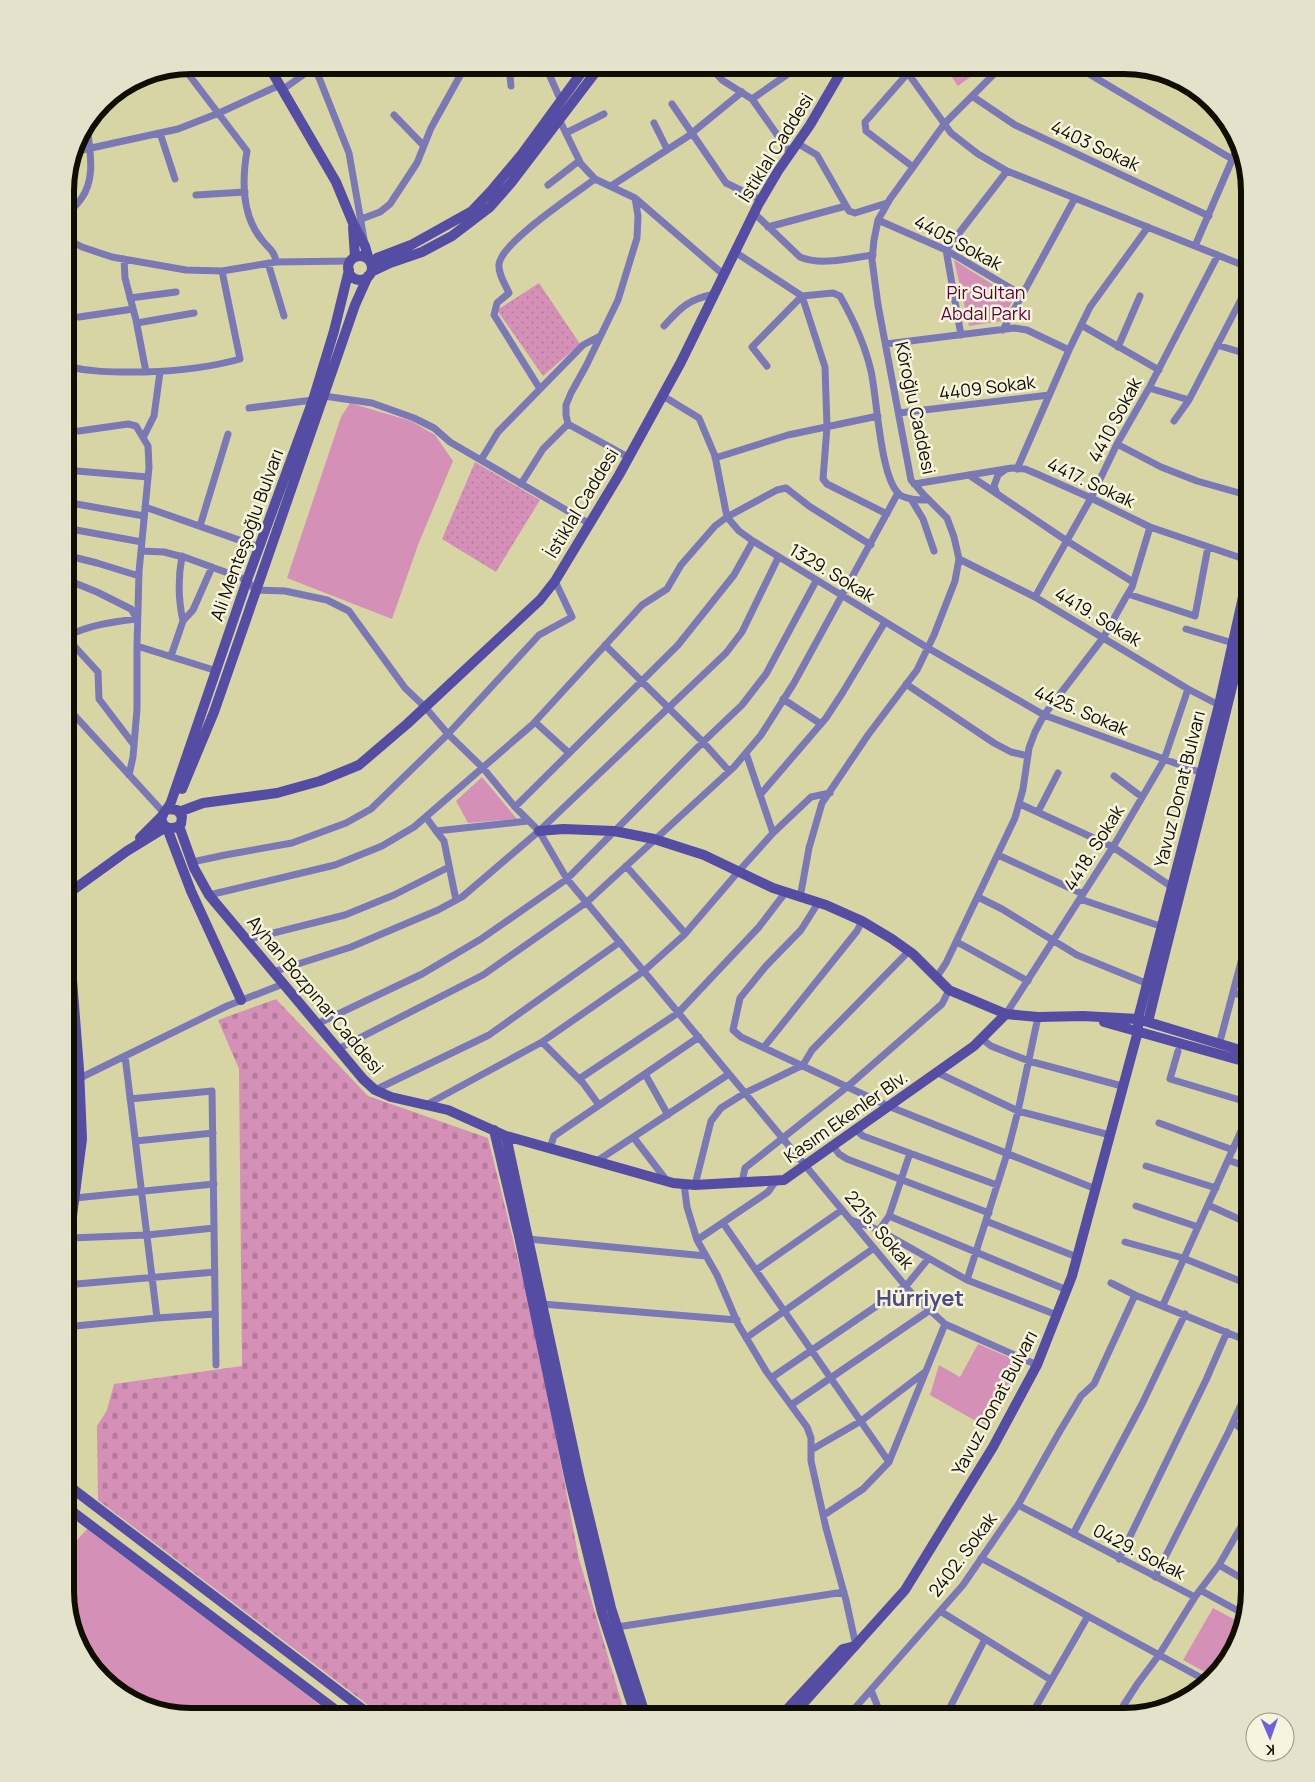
<svg xmlns="http://www.w3.org/2000/svg" width="1315" height="1782" viewBox="0 0 1315 1782" font-family="Manrope,sans-serif">
<style>
.grass{fill:url(#grass-dots)}
.cemetery{fill:url(#cemetery-stones)}
.green{fill:#d590b8}
.lines{fill:none;stroke-linecap:round;stroke-linejoin:round}
.street{stroke:#7b79b5;stroke-width:7}
.secondary{stroke:#554ca3;stroke-width:10}
.labels{text-anchor:middle;stroke-width:5;stroke-linejoin:round;paint-order:stroke}
.street-label{font-size:18px;fill:#100e01;stroke:#f6f4dc}
.park-label{font-size:18px;fill:#5c0042;stroke:#f6f4dc}
.district-label{font-size:22px;font-weight:bold;fill:#4d4886;stroke:#f6f4dc}
.rim{fill:none;stroke:#100e01;stroke-width:6}
</style>
<defs>
<pattern id="grass-dots" width="8" height="8" patternUnits="userSpaceOnUse" patternTransform="scale(1.25)"><rect width="8" height="8" fill="#d590b8"/><path d="M2 2h.1M6 6h.1" fill="none" stroke="#b67b9c" stroke-width="1.8" stroke-linecap="round"/></pattern>
<pattern id="cemetery-stones" width="16" height="16" patternUnits="userSpaceOnUse" patternTransform="scale(1.25)"><rect width="16" height="16" fill="#d590b8"/><path d="M2 7V4a2 2 0 0 1 4 0v3zM10 15v-3a2 2 0 0 1 4 0v3z" fill="#b67b9c"/></pattern>
</defs>
<rect width="100%" height="100%" fill="#d8d5a5"/>
<path class="grass" d="M 539,283 L 580,344 L 543,376 L 497,310 Z
M 475,462 L 540,500 L 496,572 L 442,539 Z"/>
<path class="cemetery" d="M 276,999 L 368,1096 L 488,1138 L 535,1328 L 579,1559 L 626,1717 L 384,1717 L 98,1500 L 97,1426 L 107,1410 L 114,1384 L 242,1366 L 239,1069 L 218,1020 Z"/>
<path class="green" d="M 943,65 L 966,65 L 973,75 L 958,86 Z
M 954,260 L 1014,298 L 1001,321 L 969,326 Z
M 350,403 L 411,421 L 435,435 L 453,461 L 418,545 L 392,619 L 287,578 L 341,417 Z
M 482,777 L 517,819 L 468,823 L 456,801 Z
M 978,1344 L 1015,1360 L 1019,1368 L 988,1428 L 930,1395 L 939,1365 L 960,1377 Z
M 87,1529 L 336,1717 L 183,1717 L 128,1700 L 82,1654 L 75,1630 L 71,1547 Z
M 1213,1608 L 1241,1623 L 1233,1654 L 1212,1676 L 1183,1660 Z"/>
<g class="lines">
<path class="street" d="M 232,65 L 233,68
M 314,65 L 349,153 L 364,239
M 509,65 L 511,86
M 545,65 L 561,101
M 709,65 L 722,80 L 752,99 L 790,153
M 902,65 L 951,133 L 978,154 L 1007,171 L 1250,268
M 1074,65 L 1232,159
M 183,67 L 247,151 C 242,180 242,216 262,240 C 268,248 275,251 276,262
M 908,73 L 865,122 L 866,131 L 913,167
M 129,83 L 152,73
M 282,90 L 317,65
M 972,96 L 1015,125 L 1209,216
M 752,99 L 801,65
M 672,104 L 726,183 L 761,200
M 394,115 L 423,145
M 559,119 L 581,164 L 595,179 L 635,198 L 724,275
M 654,123 L 667,149
M 160,133 L 175,179
M 566,133 L 604,114
M 797,143 L 817,155 L 849,211 L 855,213 L 887,203
M 73,152 L 178,129 L 219,113 L 280,85
M 548,185 L 579,161
M 611,186 L 687,137 L 742,92
M 196,195 L 245,192
M 754,213 L 800,257 C 821,266 850,258 873,255
M 65,217 C 70,211 76,206 81,199 C 97,177 89,149 87,123
M 361,217 L 364,218 L 380,212 L 390,204 L 417,163 L 431,128 L 466,65
M 878,220 L 946,250 L 1022,295
M 768,227 L 846,206
M 65,238 L 82,247 L 112,257 L 186,270 L 222,271 L 276,262 L 350,261
M 1195,246 L 1238,146
M 735,252 L 802,296 L 833,293 L 840,296 C 853,319 865,345 871,371 C 877,397 880,477 899,494 C 906,500 919,500 928,500
M 124,259 L 125,278 L 136,320 L 146,372
M 268,263 L 284,316
M 130,298 L 176,292
M 79,317 L 133,309
M 137,323 L 194,313
M 1081,325 L 1159,370
M 664,326 C 681,307 689,299 715,294
M 1003,330 L 1075,198
M 65,334 L 70,338
M 961,335 L 946,250 L 1007,171
M 886,344 L 1014,328 L 1027,330 L 1069,350
M 1217,345 L 1250,355
M 1118,347 L 1140,296
M 65,366 C 94,373 116,372 145,372 C 178,371 208,368 240,359 L 222,271
M 767,366 L 752,347 L 802,296 L 825,367 L 827,427 L 823,479 L 827,484 L 887,514
M 1149,388 L 1189,400 L 1250,282
M 540,389 L 494,315 L 497,303 L 509,293 C 505,284 498,274 499,264 C 502,242 576,193 595,179
M 324,396 L 372,403 L 414,418 L 434,428 L 450,442 L 590,524
M 663,396 L 699,418 L 715,456 L 727,517 L 739,531 L 753,541 L 928,648 L 1044,715 L 1202,773
M 249,408 L 313,400
M 899,413 L 1049,395
M 1174,421 L 1189,400
M 79,431 L 128,424 L 136,426 L 148,446 L 149,467 L 139,572 L 137,646 L 137,709 L 133,757 L 129,775
M 144,436 L 154,416 L 160,372
M 1117,444 L 1161,467 L 1197,481 L 1243,494
M 628,457 L 568,424 L 566,415 L 566,405 L 571,393 L 586,366 L 618,300 L 637,238 L 638,216 L 635,198
M 715,458 L 788,435 L 878,416
M 481,460 L 498,432 L 583,345 L 600,336
M 1017,469 L 1069,350 L 1090,307 L 1148,227
M 65,470 L 148,477
M 969,475 L 1067,541 L 1133,582
M 521,484 L 543,449 L 568,424
M 914,484 L 1012,468 L 1025,469 L 1037,474 L 1091,498 L 1150,527 L 1250,561
M 997,494 L 994,486 L 998,475 L 1005,470
M 911,499 L 923,519 L 934,551
M 65,502 L 144,516
M 145,507 L 259,547
M 200,526 L 228,434
M 65,528 L 142,542
M 141,551 L 164,552 L 187,558 L 247,580 L 255,590 L 285,591 L 327,600 L 349,611 L 405,688 L 425,707 L 448,734 L 483,768 L 515,807 L 539,831 L 567,879 L 913,1295 L 945,1324 L 1037,1365
M 65,555 L 97,563 L 139,576
M 182,556 C 178,578 178,599 183,621
M 959,559 L 1035,597 L 1188,689 L 1219,705
M 1128,594 L 1195,616 L 1208,547
M 1035,597 L 1091,498 L 1117,444 L 1149,388 L 1218,255
M 1186,629 L 1233,643
M 65,636 L 98,672 L 99,699 L 134,745
M 65,637 C 89,625 111,622 137,619 L 131,609 L 97,592 L 65,579
M 605,645 L 703,742 L 729,771
M 137,646 L 217,671
M 171,656 L 183,621 L 193,610 L 212,567
M 906,684 L 994,743 L 1011,752 L 1028,756
M 783,699 L 821,724
M 65,705 L 164,813
M 535,722 L 569,753
M 746,753 L 773,833
M 1114,776 L 1142,797
M 760,795 L 826,718 L 843,692 L 885,622
M 1020,804 L 1113,847 L 1172,887
M 515,807 L 678,645 L 734,575 L 753,541
M 1038,812 L 1058,773
M 426,817 L 436,831 L 528,821
M 436,831 L 444,841 L 456,900
M 998,855 L 1083,894
M 192,862 L 225,855 L 292,843 L 346,823 L 371,809 L 448,734 L 539,635 L 572,617 L 555,581
M 626,866 L 685,933
M 209,895 L 335,865 L 382,846 L 414,827 L 532,725 L 642,605 L 667,589 L 681,565 L 715,526 L 727,517 L 777,490 L 786,488 L 809,506 L 871,545
M 978,897 L 1002,909 L 1077,955 L 1148,984
M 800,898 L 809,848 L 822,803 L 868,735 L 917,670 L 934,635 L 955,581 L 959,559 L 954,537 L 947,518 L 924,495 L 911,480 L 878,305 L 872,260 L 874,240 L 878,220 L 890,199 L 945,123 L 1003,65
M 1080,899 L 1163,927
M 818,903 L 801,930 L 766,966 L 740,998 L 733,1030 L 741,1037 L 888,1106 L 1096,1189
M 246,940 L 345,915 L 394,895 L 449,867
M 957,942 L 1028,981
M 273,972 L 351,947 L 438,910 L 462,897 L 539,831 L 726,653 L 742,632 L 778,558
M 936,978 L 946,963 L 1015,818 L 1023,789 L 1029,748 L 1035,732 L 1044,715 L 1103,638 L 1126,597 L 1132,587 L 1150,527
M 1233,993 L 1250,997
M 1006,1014 L 1113,847 L 1164,760 L 1188,689
M 317,1024 L 422,974 L 481,939 L 567,879 L 703,742 L 742,705 L 766,674 L 816,581
M 982,1039 L 991,1046 L 1029,1061 L 1122,1086
M 542,1042 L 583,1083 L 599,1105
M 1219,1045 L 1250,928
M 764,1047 L 857,931 L 862,921
M 338,1049 L 483,975 L 587,902 L 734,767 L 761,735 L 794,683 L 898,493
M 1178,1051 L 1170,1079 L 1250,1103
M 936,1072 L 1018,1111 L 1110,1135
M 645,1074 L 668,1115
M 80,1078 L 227,1006 L 283,984
M 579,1079 L 678,1013 L 759,927 L 785,893
M 375,1090 L 489,1035 L 620,942
M 130,1099 L 212,1091 L 216,1365
M 426,1105 L 542,1042 L 644,971 L 684,935 L 738,872 L 773,833 L 811,797 L 830,793
M 1159,1123 L 1233,1150
M 856,1130 L 863,1136 L 997,1185
M 634,1138 L 667,1181
M 136,1141 L 213,1133
M 833,1146 L 839,1154 L 847,1159 L 989,1213
M 550,1148 L 554,1136 L 699,1037
M 1228,1160 L 1250,1168
M 597,1161 L 729,1074
M 1146,1166 L 1216,1188
M 742,1182 L 745,1168 L 847,1087 L 942,1004 L 949,990
M 65,1183 L 77,1188
M 684,1184 L 687,1207 L 697,1240 L 717,1275 L 738,1324 L 766,1371 L 807,1427 L 811,1438 L 811,1461 L 826,1528 L 846,1600 L 856,1646
M 695,1185 L 711,1121 L 721,1108 L 745,1093 L 803,1065 L 812,1050 L 909,951
M 75,1198 L 214,1184
M 1208,1205 L 1250,1224
M 1136,1206 L 1198,1227
M 889,1216 L 1067,1290
M 851,1220 L 879,1230 L 967,1280 L 1057,1315
M 986,1221 L 1077,1257
M 723,1223 L 889,1462
M 879,1230 L 889,1216 L 910,1153
M 70,1238 L 147,1235 L 214,1228
M 528,1239 L 706,1256
M 697,1240 L 768,1192 L 776,1181
M 1125,1242 L 1183,1258 L 1250,1285
M 756,1270 L 842,1210
M 967,1280 L 1007,1154 L 1018,1111 L 1038,1017
M 1111,1283 L 1135,1295 L 1250,1342
M 65,1285 L 215,1272
M 542,1304 L 737,1320
M 1163,1305 L 1250,1111
M 157,1318 L 215,1314
M 65,1327 L 157,1318 L 125,1056
M 746,1338 L 874,1248
M 771,1378 L 906,1286 L 928,1259
M 791,1405 L 930,1310
M 1233,1422 L 1250,1436
M 811,1450 L 861,1421 L 925,1372
M 1018,1505 L 1195,1597 L 1200,1590 L 1244,1614
M 824,1515 L 863,1489 L 889,1462 L 945,1324
M 1073,1534 L 1142,1404 L 1185,1314
M 981,1558 L 1207,1681
M 1119,1559 L 1206,1380 L 1227,1332
M 1219,1565 L 1250,1583
M 1155,1577 L 1229,1431 L 1250,1385
M 1200,1590 L 1219,1565 L 1250,1511
M 940,1611 L 1051,1680
M 617,1627 L 844,1592
M 871,1690 L 882,1717
M 847,1717 L 963,1585 L 1018,1505 L 1060,1431 L 1081,1396 L 1094,1384 L 1135,1295
M 945,1717 L 985,1639
M 1030,1717 L 1088,1616
M 1116,1717 L 1138,1683 L 1159,1655 L 1195,1597"/>
<path class="secondary" d="M 268,65 L 336,182 L 353,223 L 365,246 L 369,260
M 353,227 L 355,257
M348 268a12 12 0 1 1 24 0a12 12 0 1 1-24 0Z
M 371,263 L 377,258 L 411,245 L 472,211 L 491,191 L 522,154 L 587,65
M 371,272 L 390,263 L 422,252 L 452,236 L 490,207 L 511,183 L 601,65
M 1250,551 L 1243,518 L 1243,494 L 1250,464
M 182,789 L 214,712 L 355,305 L 368,276
M 168,809 L 177,810 L 182,816 L 181,824 C 174,831 159,829 162,816 C 164,811 169,808 171,802 L 247,580 L 313,400 L 334,331 L 349,270
M 179,812 L 203,803 L 277,793 L 320,781 L 359,765 L 407,724 L 540,600 L 555,581 L 619,475 L 681,362 L 758,205 L 778,171 L 810,125 L 845,65
M 179,826 L 194,868 L 209,895 L 338,1049 L 363,1079 L 375,1090 L 391,1097 L 448,1110 L 506,1136 L 673,1183 L 695,1185 L 784,1180 L 974,1046 L 1006,1014
M 167,828 L 191,891 L 241,1000
M 539,831 L 563,829 L 614,831 L 654,839 L 704,855 L 773,888 L 826,905 L 862,921 L 892,939 L 913,954 L 949,990 L 1006,1014 L 1038,1017 L 1083,1016 L 1138,1019 L 1250,1053
M 140,838 L 163,815
M 66,895 L 127,851 L 166,827
M 1104,1022 L 1250,1063
M 1148,1022 C 1181,885 1218,749 1250,612
M 65,1101 L 80,1094
M 494,1130 L 519,1236 L 570,1481 L 602,1613 L 636,1717
M 506,1136 L 580,1480 L 611,1608 L 646,1717
M 65,1270 L 82,1139 L 79,1069 L 65,890
M 65,1483 L 373,1717
M 65,1506 L 345,1717
M 780,1717 L 843,1649 L 855,1646
M 791,1717 L 905,1590 L 993,1447 L 1037,1365 L 1072,1276 L 1138,1031 L 1138,1019 L 1219,705 L 1250,565"/>
</g>
<g class="labels">
<g class="street-label">
<text transform="translate(1095 146) rotate(25)" y="6">4403 Sokak</text>
<text transform="translate(776 148) rotate(-58)" y="6">İstiklal Caddesi</text>
<text transform="translate(958 243) rotate(28)" y="6">4405 Sokak</text>
<text transform="translate(987 388) rotate(-7)" y="6">4409 Sokak</text>
<text transform="translate(915 408) rotate(78)" y="6">Köroğlu Caddesi</text>
<text transform="translate(1115 420) rotate(-62)" y="6">4410 Sokak</text>
<text transform="translate(1091 483) rotate(25)" y="6">4417. Sokak</text>
<text transform="translate(582 503) rotate(-59)" y="6">İstiklal Caddesi</text>
<text transform="translate(247 535) rotate(-70)" y="6">Ali Menteşoğlu Bulvarı</text>
<text transform="translate(832 573) rotate(31)" y="6">1329. Sokak</text>
<text transform="translate(1098 617) rotate(31)" y="6">4419. Sokak</text>
<text transform="translate(1081 711) rotate(23)" y="6">4425. Sokak</text>
<text transform="translate(1180 789) rotate(-76)" y="6">Yavuz Donat Bulvarı</text>
<text transform="translate(1094 848) rotate(-58)" y="6">4418. Sokak</text>
<text transform="translate(315 995) rotate(50)" y="6">Ayhan Bozpınar Caddesi</text>
<text transform="translate(846 1117) rotate(-35)" y="6">Kasım Ekenler Blv.</text>
<text transform="translate(879 1230) rotate(50)" y="6">2215. Sokak</text>
<text transform="translate(995 1403) rotate(-62)" y="6">Yavuz Donat Bulvarı</text>
<text transform="translate(1139 1552) rotate(27)" y="6">0429. Sokak</text>
<text transform="translate(963 1555) rotate(-53)" y="6">2402. Sokak</text>
</g>
<g class="park-label">
<text x="986" y="299">Pir Sultan<tspan x="986" dy="21">Abdal Parkı</tspan></text>
</g>
<g class="district-label">
<text x="920" y="1306">Hürriyet</text>
</g>
</g>
<path d="M0 0H1315V1782H0ZM191 74H1124A117 117 0 0 1 1241 191V1591A117 117 0 0 1 1124 1708H191A117 117 0 0 1 74 1591V191A117 117 0 0 1 191 74Z" fill="#e4e2ca" fill-rule="evenodd"/>
<path class="rim" d="M191 74H1124A117 117 0 0 1 1241 191V1591A117 117 0 0 1 1124 1708H191A117 117 0 0 1 74 1591V191A117 117 0 0 1 191 74Z"/>
<g transform="translate(1270 1737) rotate(178)"><circle r="24" fill="#f6f4dc" stroke="#9a9884"/>
<path d="M0-4L9 19L0 12L-9 19Z" fill="#7061db"/>
<text y="-8" font-size="14" font-weight="bold" text-anchor="middle" fill="#100e01">K</text>
</g>
</svg>
